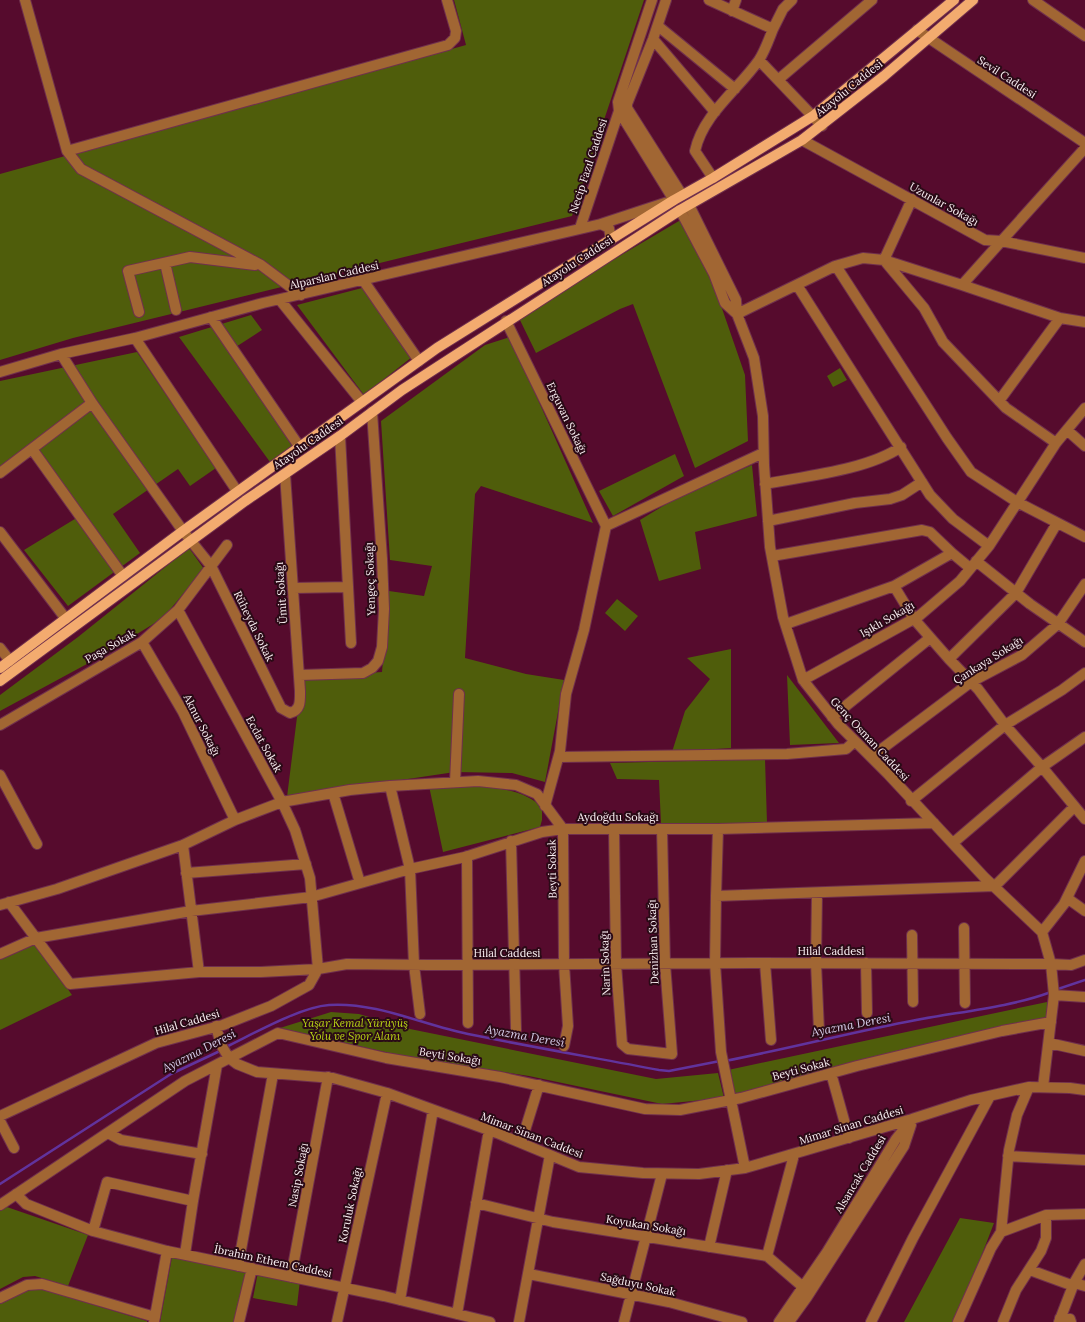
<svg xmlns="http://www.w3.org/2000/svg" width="1085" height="1322" viewBox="0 0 1085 1322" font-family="Lora,serif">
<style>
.green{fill:#4f5d0b}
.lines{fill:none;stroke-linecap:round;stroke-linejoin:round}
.stream{stroke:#61339d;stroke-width:2.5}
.minor-casing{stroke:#70304d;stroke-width:12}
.major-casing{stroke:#70304d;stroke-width:12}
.minor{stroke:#a16633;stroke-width:10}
.major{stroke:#f3ab6f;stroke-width:10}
.labels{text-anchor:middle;stroke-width:4;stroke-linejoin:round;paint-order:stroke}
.street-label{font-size:11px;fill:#fbf1f4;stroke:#2a0a16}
.park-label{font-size:11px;font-style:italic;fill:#bad815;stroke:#2a0a16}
.water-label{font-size:12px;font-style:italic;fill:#d7ceea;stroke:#2a0a16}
</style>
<rect width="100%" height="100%" fill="#560b2d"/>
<path class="green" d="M 454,0 L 644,0 L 572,216 L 73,338 L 0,360 L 0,174 L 466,45 Z
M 684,218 L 717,294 L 745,375 L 748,441 L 695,468 L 633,304 L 620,309 L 536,353 L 518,316 Z
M 362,288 L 412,357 L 364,395 L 297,305 Z
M 251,315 L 262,330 L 228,352 L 294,445 L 270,462 L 179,337 Z
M 510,337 L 593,523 L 481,486 L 475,494 L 465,658 L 526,674 L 564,680 L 545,782 L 512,773 L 455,772 L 287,797 L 302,677 L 382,672 L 389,591 L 424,596 L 432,566 L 390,560 L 381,421 L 485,345 Z
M 137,352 L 216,468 L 190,486 L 178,469 L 113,514 L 140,553 L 68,606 L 24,550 L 83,514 L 33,444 L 0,469 L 0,381 Z
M 840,368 L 847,380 L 833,387 L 827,376 Z
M 675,454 L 684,476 L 613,516 L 599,491 Z
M 752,465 L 757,516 L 695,532 L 701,569 L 659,581 L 640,520 L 681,495 Z
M 189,548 L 204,569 L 163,618 L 98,658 L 0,711 L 0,695 L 78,637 Z
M 617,599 L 638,616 L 625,631 L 605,613 Z
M 731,649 L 731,748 L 672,752 L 685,711 L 710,679 L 687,658 Z
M 787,675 L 839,743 L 790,745 Z
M 765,759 L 767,823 L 661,824 L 659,780 L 617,779 L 610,763 Z
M 429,786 C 461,786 520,782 542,808 L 542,820 L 540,827 L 443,852 Z
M 36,944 L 72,995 L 0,1030 L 0,960 Z
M 1047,1002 L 1047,1017 L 734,1098 L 728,1070 Z
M 331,1012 L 359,1014 L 410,1029 L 656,1079 L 718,1073 L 724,1098 L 662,1104 L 529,1076 L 398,1055 L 280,1028 Z
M 4,1206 L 88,1235 L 68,1286 L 35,1276 L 23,1277 L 0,1289 L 0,1209 Z
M 960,1218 L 994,1223 L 956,1322 L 904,1322 Z
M 172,1257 L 248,1272 L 237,1322 L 160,1322 Z
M 258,1272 L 300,1280 L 297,1306 L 253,1298 Z
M 38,1288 L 147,1321 L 147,1322 L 0,1322 L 0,1304 L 26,1290 Z"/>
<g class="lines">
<path class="stream" d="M 1055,990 L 1085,980
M 226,1047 C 253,1034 300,1007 329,1005 C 377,1002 423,1025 468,1034 C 532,1047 596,1058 659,1070 L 669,1071 L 720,1061
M 725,1061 C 786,1049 845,1034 906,1022 C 953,1012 1005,1009 1051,992
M 0,1184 L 171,1074 L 222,1050"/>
<defs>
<path id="minor" d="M 25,0 L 67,151 L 81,169 L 261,265 L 301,295
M 666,0 L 653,39 L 627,104 L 627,108 L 682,195
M 709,0 L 773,29 L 783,9 L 792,0
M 1033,0 L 1085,36
M 732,11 L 736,0
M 658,26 L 735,89
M 917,30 L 1085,143
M 653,39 L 715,112
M 759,60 L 822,126
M 779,79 L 872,0
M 802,140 L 985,240 L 1001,241 L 1085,258
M 1085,148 L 962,285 L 1060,318 L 1085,322
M 67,151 L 448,45 L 455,38 L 456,31 L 447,0
M 713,178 L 695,151 C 703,114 738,90 759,60 C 765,51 769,39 773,29
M 689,205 L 736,300 L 737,314 L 754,358 L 763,416 L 764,465 L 770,547 L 783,617 L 803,680 L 838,724 L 888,774 L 984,877 L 1042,932 L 1051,964 L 1054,995 L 1043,1087
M 680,210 L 714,274 L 725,303 L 737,314
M 601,224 L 609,228 L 611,240
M 580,228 L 619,111 L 618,102 L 652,0
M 884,260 L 924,308 L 943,342 L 1006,408 L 1056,443 L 1085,408
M 884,260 L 962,285
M 165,263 L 176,310
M 836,266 L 947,438 L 971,472 L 1017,502 L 1085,537
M 363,280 L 419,361
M 797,285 L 930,495 L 953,519 L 989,546 L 1056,443
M 280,300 L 362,402
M 139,312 L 128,271 L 190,257 L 255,265
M 737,314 L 835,266 L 863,258 L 884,260 L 912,199
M 211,317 L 299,446
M 506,321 L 606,526
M 135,338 L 237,491
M 61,354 L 92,403 L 183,531 L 211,566 L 281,708 L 290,713 C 301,710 300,701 300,691 L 285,474
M 0,372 L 61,354 L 135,338 L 263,303 L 601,224 L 674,200 L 619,111
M 999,401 L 1060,318
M 1067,430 L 1085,446
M 340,436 L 351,643
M 32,449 L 123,576
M 0,473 L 92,403
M 765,484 C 806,476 867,470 901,447
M 768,521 L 855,503 L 890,499 L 902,495 L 922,482
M 0,532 L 66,619
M 772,556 L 922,530 L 930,532 L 952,553
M 976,561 L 1030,604 L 1085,642
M 293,588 L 348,587
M 178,610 L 282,802 L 295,830 L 310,878 L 318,969
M 786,624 L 894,586
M 142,642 L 183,712 L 235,820
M 0,648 L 10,661
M 949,659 L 1016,593 L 1057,523
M 300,675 L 363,673 L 372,668 L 378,661 L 382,647 L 384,609 L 382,559 L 372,412
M 803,680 L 919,616 L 960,581 L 989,546
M 832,717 L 930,638
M 0,725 L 142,642 L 178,610 L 227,545
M 1085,737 L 1042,767 L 1085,819
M 559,757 L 787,754 L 846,749 L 855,741
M 871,757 L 971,682 L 1022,655 L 1058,624 L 1085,584
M 0,775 L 37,844
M 455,782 L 459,694
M 390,786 L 410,869 L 414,965 L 420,1014
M 333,793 L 360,883
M 911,801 L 1005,725 L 1062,690 L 1085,673
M 545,806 L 560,751 L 566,694 L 584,630 L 606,526 L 763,453
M 614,829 L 616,964 L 622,1044 L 628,1049 L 672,1054 L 665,964 L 662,829
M 718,829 L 716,896 L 995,886 L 1074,807
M 511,841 L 516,1030
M 953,843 L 1042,767 L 1005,725 L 978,689 L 949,659 L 914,619 L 894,586 L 952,553 L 970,568
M 183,845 L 199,972
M 467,856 L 468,1023
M 186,873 L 306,864
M 817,893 L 816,963 L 819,1031
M 716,896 L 715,963 L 721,1052 L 745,1168
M 1067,898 L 1085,911
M 9,902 L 70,984 L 199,972 L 261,972 L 318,969 L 347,964 L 428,965 L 753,963 L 1051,964 L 1071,965 L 1085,960
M 0,905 L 57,889 L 183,845 L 235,820 L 282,802 L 350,790 L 390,786 L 478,781 L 516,785 L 537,794 L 563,829 L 564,964 L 568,1026 L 564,1046
M 964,928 L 965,1003
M 1042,932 L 1064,904 L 1085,861
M 912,935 L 913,1002
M 0,954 L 36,938 L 191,911 L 311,897 L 410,869 L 465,857 L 542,832 L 563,829 L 718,829 L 934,823
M 765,963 L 771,1040
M 866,963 L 867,1013
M 1054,995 L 1085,997
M 216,1026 L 221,1045 L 229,1058 L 237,1064 L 257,1072 L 333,1078 L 387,1093 L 497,1133 L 579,1167 L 643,1173 L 699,1174 L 745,1168 L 912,1119 L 971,1100 L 1029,1087 L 1070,1088 L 1085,1090
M 1049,1043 L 1085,1051
M 831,1073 L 849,1138
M 0,1116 L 156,1043 L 223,1025 L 271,1006 L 309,985 L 318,969
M 0,1121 L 14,1148
M 108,1133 L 121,1140 L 202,1154
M 521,1143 L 539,1085
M 1008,1156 L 1085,1160
M 16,1194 L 26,1204 L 93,1231 L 167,1251 L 384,1296 L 490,1322
M 476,1203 L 553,1222 L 767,1256 L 803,1287
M 0,1205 L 185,1081 L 278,1033 L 386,1058 L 500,1077 L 645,1109 L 680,1110 L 741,1098 L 857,1066 L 1002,1031 L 1051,1022
M 93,1231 L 107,1182 L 193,1201 L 217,1065
M 1001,1232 L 1009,1150 L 1017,1115 L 1029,1087
M 709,1247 L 727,1170
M 185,1254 L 193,1201
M 767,1256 L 794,1155
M 238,1266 L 273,1074
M 1030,1270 L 1071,1285 L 1074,1283 L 1085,1286
M 529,1274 L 669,1302 L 742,1322
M 291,1277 L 328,1077
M 0,1298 L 27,1285 L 42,1284 L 155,1317
M 400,1300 L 433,1110
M 457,1314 L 489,1130
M 1060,1318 L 1070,1319 L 1071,1322
M 154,1322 L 167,1251
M 239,1322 L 252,1268
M 337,1322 L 387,1093
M 519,1322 L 550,1155
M 624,1322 L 662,1174
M 779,1322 L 827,1252 L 896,1139 L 912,1119
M 789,1322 L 807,1297 L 904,1146 L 911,1125
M 871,1322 L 913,1238 L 990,1096
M 958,1322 L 991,1248 L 1001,1232 L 1046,1215 L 1085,1214
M 1003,1322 L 1016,1290 L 1041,1251 L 1046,1238 L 1046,1215
M 1059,1322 L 1074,1283 L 1085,1264"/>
<path id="major" d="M 0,668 L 183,531 L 437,348 L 674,200 L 713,178 L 813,116 L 954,0
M 0,681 L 245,501 L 340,436 L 402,390 L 680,210 L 802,140 L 884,76 L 973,0"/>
</defs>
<use href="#minor" class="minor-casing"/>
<use href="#major" class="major-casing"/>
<use href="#minor" class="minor"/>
<use href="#major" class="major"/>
</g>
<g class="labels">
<g class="street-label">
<text transform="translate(1007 77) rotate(33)" y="4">Sevil Caddesi</text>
<text transform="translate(849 88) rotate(-39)" y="4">Atayolu Caddesi</text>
<text transform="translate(588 166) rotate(-72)" y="4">Necip Fazıl Caddesi</text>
<text transform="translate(944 204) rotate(29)" y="4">Uzunlar Sokağı</text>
<text transform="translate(577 261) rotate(-33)" y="4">Atayolu Caddesi</text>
<text transform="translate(334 275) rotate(-13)" y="4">Alparslan Caddesi</text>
<text transform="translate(567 418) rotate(64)" y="4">Erguvan Sokağı</text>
<text transform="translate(308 443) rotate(-35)" y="4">Atayolu Caddesi</text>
<text transform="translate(370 579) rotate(-92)" y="4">Yengeç Sokağı</text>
<text transform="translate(281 593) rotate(-94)" y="4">Ümit Sokağı</text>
<text transform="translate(887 619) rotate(-30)" y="4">Işıklı Sokağı</text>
<text transform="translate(254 626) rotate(64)" y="4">Rüheyda Sokak</text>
<text transform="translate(110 646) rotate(-30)" y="4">Paşa Sokak</text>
<text transform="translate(988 660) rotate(-32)" y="4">Çankaya Sokağı</text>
<text transform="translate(202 725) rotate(63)" y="4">Aknur Sokağı</text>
<text transform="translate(870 739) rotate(47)" y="4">Genç Osman Caddesi</text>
<text transform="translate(264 744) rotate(61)" y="4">Ecdat Sokak</text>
<text x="618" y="821">Aydoğdu Sokağı</text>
<text transform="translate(552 869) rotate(-91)" y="4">Beyti Sokak</text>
<text transform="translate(653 942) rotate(-92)" y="4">Denizhan Sokağı</text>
<text x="831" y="955">Hilal Caddesi</text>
<text x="507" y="957">Hilal Caddesi</text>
<text transform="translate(605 963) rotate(-92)" y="4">Narin Sokağı</text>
<text transform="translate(187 1022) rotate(-16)" y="4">Hilal Caddesi</text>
<text transform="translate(450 1056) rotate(9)" y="4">Beyti Sokağı</text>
<text transform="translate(801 1069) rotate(-15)" y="4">Beyti Sokak</text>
<text transform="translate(851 1125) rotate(-17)" y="4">Mimar Sinan Caddesi</text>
<text transform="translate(532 1135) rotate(21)" y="4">Mimar Sinan Caddesi</text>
<text transform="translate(860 1174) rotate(-59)" y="4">Alsancak Caddesi</text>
<text transform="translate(298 1175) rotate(-79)" y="4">Nasip Sokağı</text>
<text transform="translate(350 1205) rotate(-78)" y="4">Koruluk Sokağı</text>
<text transform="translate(646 1225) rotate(9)" y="4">Koyukan Sokağı</text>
<text transform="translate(273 1261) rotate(12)" y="4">İbrahim Ethem Caddesi</text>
<text transform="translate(638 1284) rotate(12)" y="4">Sağduyu Sokak</text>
</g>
<g class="park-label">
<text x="355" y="1027">Yaşar Kemal Yürüyüş<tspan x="355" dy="13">Yolu ve Spor Alanı</tspan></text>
</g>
<g class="water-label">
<text transform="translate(851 1025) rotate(-11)" y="4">Ayazma Deresi</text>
<text transform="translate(525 1036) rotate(10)" y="4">Ayazma Deresi</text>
<text transform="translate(199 1051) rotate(-27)" y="4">Ayazma Deresi</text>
</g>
</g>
</svg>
